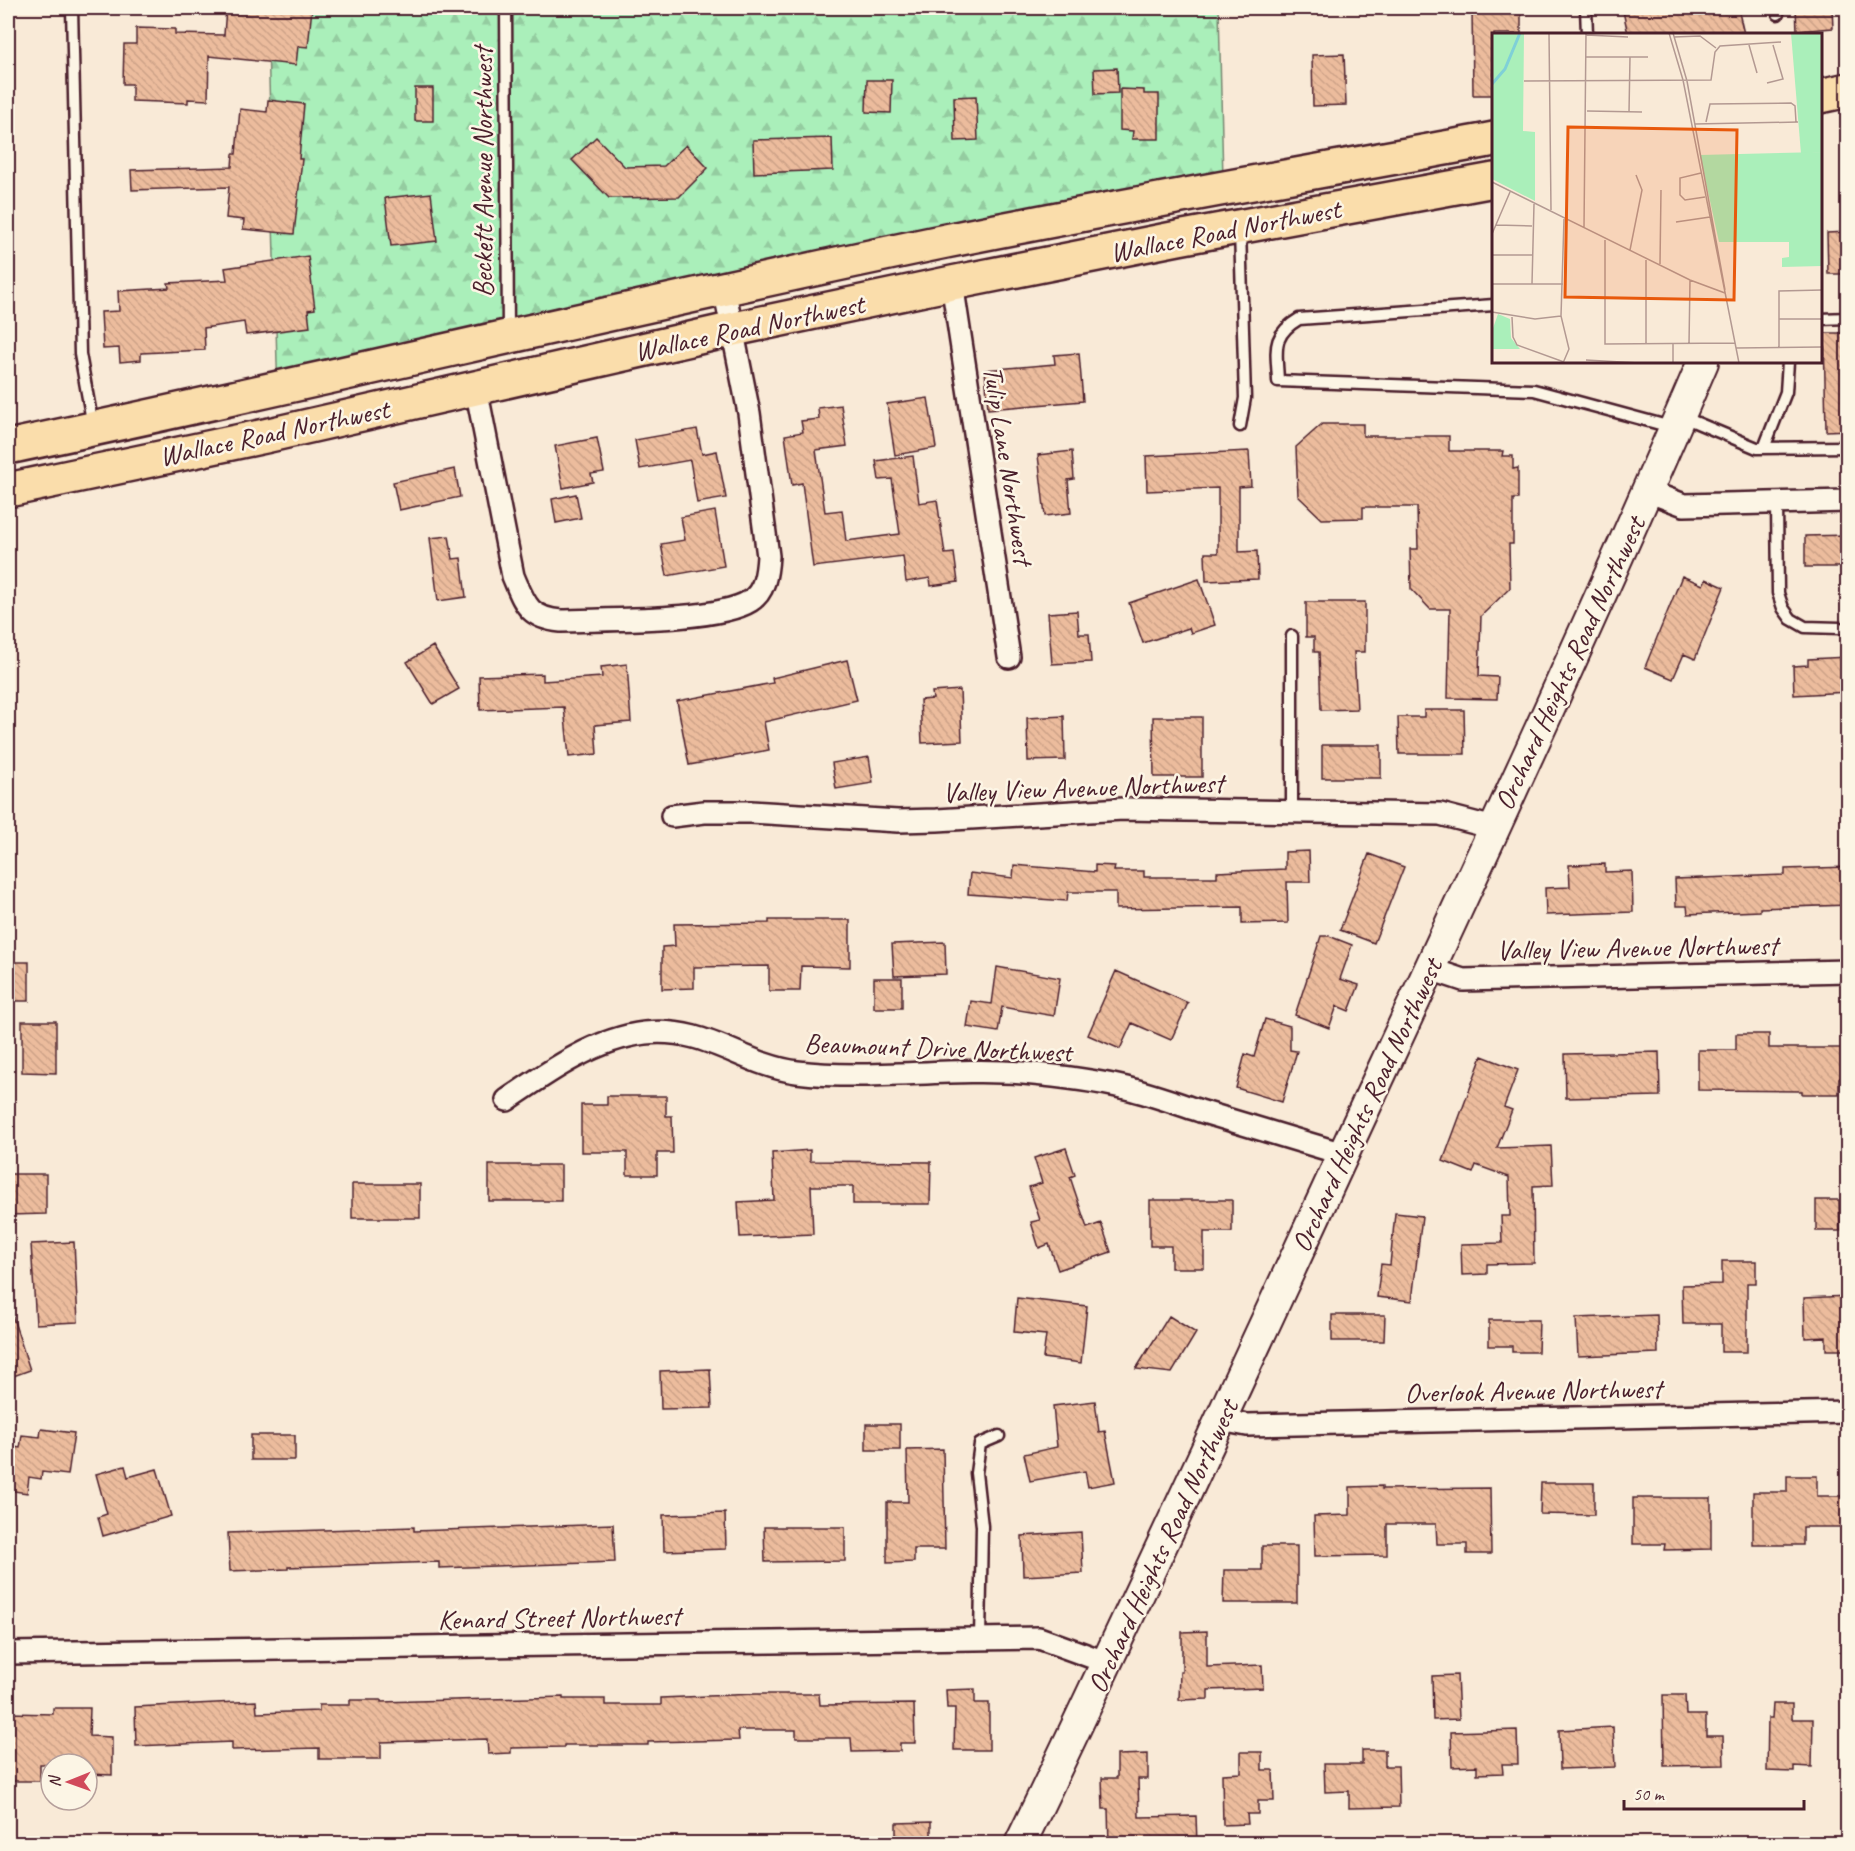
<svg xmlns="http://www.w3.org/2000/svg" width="1855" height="1851" viewBox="0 0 1855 1851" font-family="Caveat,sans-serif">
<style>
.forest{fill:url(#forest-firs);stroke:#7a8772;stroke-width:1.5}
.building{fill:url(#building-back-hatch);stroke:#4a1f2b;stroke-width:1.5}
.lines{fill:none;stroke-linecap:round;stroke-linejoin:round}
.lane-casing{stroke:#4a1f2b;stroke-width:15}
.street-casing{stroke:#4a1f2b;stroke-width:26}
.secondary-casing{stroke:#4a1f2b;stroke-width:34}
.primary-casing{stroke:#4a1f2b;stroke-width:38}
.lane{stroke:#fcf5e5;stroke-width:10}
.street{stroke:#fcf5e5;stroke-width:21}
.secondary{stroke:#fcf5e5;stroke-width:30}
.primary{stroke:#faddab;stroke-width:33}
.labels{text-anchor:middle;stroke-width:5;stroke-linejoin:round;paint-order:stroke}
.street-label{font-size:28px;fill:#4a1f2b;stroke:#fcf5e5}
.inset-river{fill:none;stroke:#7fd0d7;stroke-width:3}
.inset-road{fill:none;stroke:#b39992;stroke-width:1.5}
.view{fill:#e8590c;fill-opacity:0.15;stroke:#e8590c;stroke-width:3}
.inset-edge{fill:none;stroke:#4a1f2b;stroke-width:3}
</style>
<defs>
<pattern id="forest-firs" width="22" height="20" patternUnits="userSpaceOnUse" patternTransform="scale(1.5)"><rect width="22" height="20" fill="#aaefba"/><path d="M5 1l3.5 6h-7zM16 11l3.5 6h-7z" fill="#94cca0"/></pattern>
<pattern id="building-back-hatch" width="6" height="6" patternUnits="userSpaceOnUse" patternTransform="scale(1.5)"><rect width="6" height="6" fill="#ecbc9d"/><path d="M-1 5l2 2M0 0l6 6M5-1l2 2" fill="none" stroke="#cca187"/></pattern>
</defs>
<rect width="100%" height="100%" fill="#f9ead7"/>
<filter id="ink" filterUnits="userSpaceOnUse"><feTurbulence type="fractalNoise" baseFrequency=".0167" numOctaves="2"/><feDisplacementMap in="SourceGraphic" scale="12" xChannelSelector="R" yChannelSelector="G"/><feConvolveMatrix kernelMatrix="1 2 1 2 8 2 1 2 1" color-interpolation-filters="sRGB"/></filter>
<g filter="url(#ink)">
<path class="forest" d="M 267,8 L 1219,8 L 1223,181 L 278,398 Z"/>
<path class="building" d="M 226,8 L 312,8 L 308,47 L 298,46 L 296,65 L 209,56 L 208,100 L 188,99 L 188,103 L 132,101 L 132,84 L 123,84 L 124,44 L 136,44 L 136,28 L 175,29 L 175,34 L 224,35 Z
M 1472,8 L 1521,8 L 1521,34 L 1494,34 L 1494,95 L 1473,95 Z
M 1639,8 L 1738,8 L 1744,34 L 1628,34 L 1623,11 Z
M 1796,8 L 1832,8 L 1833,28 L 1797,31 Z
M 1344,54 L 1346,105 L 1313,106 L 1312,55 Z
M 1117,68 L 1118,93 L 1095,94 L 1094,69 Z
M 867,80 L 892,80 L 891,113 L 866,112 Z
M 415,88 L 433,88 L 433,121 L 415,121 Z
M 1120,89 L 1144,90 L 1144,94 L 1159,94 L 1159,139 L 1132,139 L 1133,131 L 1120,130 Z
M 976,96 L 978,140 L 955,141 L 954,97 Z
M 268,100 L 304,104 L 299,159 L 302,159 L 294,234 L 243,229 L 244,220 L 226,218 L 229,187 L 132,190 L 131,170 L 232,167 L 233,154 L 236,154 L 240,109 L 267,112 Z
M 596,137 L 625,167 L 664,166 L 686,145 L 708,168 L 679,197 L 609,198 L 572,160 Z
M 832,138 L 833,170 L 754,173 L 753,140 Z
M 431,193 L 437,241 L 391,246 L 385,198 Z
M 1848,232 L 1848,274 L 1828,274 L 1827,233 Z
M 308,256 L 315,309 L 308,310 L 310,327 L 246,335 L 244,322 L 204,328 L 205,350 L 141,353 L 141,360 L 120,362 L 119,348 L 103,349 L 101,312 L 119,311 L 118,291 L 169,288 L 168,283 L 227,280 L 225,268 Z
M 1824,333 L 1848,333 L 1848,430 L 1826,431 Z
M 1079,353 L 1083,401 L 988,409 L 985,370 L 1055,364 L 1054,355 Z
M 928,398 L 936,448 L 895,455 L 887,404 Z
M 841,405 L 847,446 L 816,450 L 825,512 L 842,510 L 846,541 L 900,534 L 892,479 L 879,480 L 876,461 L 913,456 L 919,503 L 937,500 L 945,554 L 954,553 L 958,582 L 931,586 L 930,578 L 906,582 L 903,556 L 813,567 L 802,483 L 792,485 L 785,435 L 803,432 L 801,421 L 819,419 L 818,408 Z
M 1322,424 L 1363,424 L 1363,436 L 1449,436 L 1449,451 L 1503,451 L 1502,456 L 1513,456 L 1513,469 L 1518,468 L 1518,499 L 1513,499 L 1513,544 L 1509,544 L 1510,588 L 1481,616 L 1479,676 L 1498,677 L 1497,699 L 1448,698 L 1450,609 L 1430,609 L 1411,589 L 1410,549 L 1418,549 L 1417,507 L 1363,507 L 1363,518 L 1322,519 L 1298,496 L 1296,447 Z
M 697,429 L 702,454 L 717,451 L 726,498 L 697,503 L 690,460 L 640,469 L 635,440 Z
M 597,438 L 604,472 L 591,474 L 593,482 L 563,488 L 555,446 Z
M 1072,451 L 1074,479 L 1068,480 L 1071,513 L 1045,516 L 1038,455 Z
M 1249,451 L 1251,486 L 1239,487 L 1239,552 L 1257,551 L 1258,579 L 1206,581 L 1205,553 L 1218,553 L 1218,488 L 1147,491 L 1146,456 Z
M 455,469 L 460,497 L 399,510 L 393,482 Z
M 576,494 L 581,518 L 556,523 L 552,499 Z
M 715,511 L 724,566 L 667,576 L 661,544 L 685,540 L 681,517 Z
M 1848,535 L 1848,567 L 1805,567 L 1805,536 Z
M 449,536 L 453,559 L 461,558 L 466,597 L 438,601 L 430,538 Z
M 1682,576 L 1703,585 L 1706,579 L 1724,587 L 1695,659 L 1684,654 L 1673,679 L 1645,667 Z
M 1199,579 L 1215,625 L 1191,633 L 1189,628 L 1143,643 L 1129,603 Z
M 1306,602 L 1365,602 L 1365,652 L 1354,652 L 1357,709 L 1321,710 L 1319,652 L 1314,652 L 1314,637 L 1306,637 Z
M 1077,611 L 1079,634 L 1089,634 L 1091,662 L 1052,664 L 1048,613 Z
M 433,646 L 459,689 L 433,704 L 407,662 Z
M 1848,657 L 1848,692 L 1794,695 L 1793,666 L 1808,665 L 1808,659 Z
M 847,660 L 857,700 L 764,722 L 769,750 L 689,765 L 677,701 L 773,683 L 772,678 Z
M 627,664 L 631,722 L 595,725 L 597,754 L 569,757 L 564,707 L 480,710 L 479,676 L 543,674 L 543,681 L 602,677 L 601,667 Z
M 960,690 L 962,741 L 922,743 L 920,700 L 933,699 L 932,692 Z
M 1424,710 L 1464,710 L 1465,754 L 1399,754 L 1398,717 L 1424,717 Z
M 1064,716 L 1065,760 L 1028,761 L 1027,718 Z
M 1153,717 L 1202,717 L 1202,777 L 1154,777 Z
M 1322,745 L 1381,745 L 1381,778 L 1322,778 Z
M 869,757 L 873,783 L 836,789 L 832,763 Z
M 1309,851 L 1310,882 L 1287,882 L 1288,923 L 1242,924 L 1242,907 L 1116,909 L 1116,892 L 1068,892 L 1067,901 L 968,894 L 970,873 L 1013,878 L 1014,865 L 1095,872 L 1095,865 L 1115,866 L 1114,871 L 1144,871 L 1144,877 L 1217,877 L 1217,872 L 1285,869 L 1285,852 Z
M 1369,854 L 1404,867 L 1374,943 L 1340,930 Z
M 1605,864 L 1605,872 L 1632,871 L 1633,912 L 1546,915 L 1545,888 L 1570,887 L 1569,865 Z
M 1848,867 L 1848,905 L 1760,908 L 1760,911 L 1688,914 L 1687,906 L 1676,906 L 1675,879 L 1785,875 L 1785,869 Z
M 769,920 L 850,920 L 850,967 L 801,966 L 800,991 L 769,991 L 769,966 L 694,967 L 694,988 L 662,989 L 662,947 L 675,946 L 674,924 L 769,923 Z
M 1321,936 L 1329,936 L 1352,945 L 1340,979 L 1359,985 L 1349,1011 L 1337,1006 L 1329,1028 L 1295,1015 Z
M 945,942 L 946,974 L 894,976 L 892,944 Z
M 8,962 L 29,962 L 29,1001 L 8,1001 Z
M 997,967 L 1060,978 L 1054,1016 L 1002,1007 L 998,1032 L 967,1027 L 971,1001 L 992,1004 Z
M 1116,971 L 1188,1003 L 1171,1040 L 1132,1023 L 1120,1049 L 1088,1035 Z
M 874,978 L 902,978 L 902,1008 L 874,1008 Z
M 1265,1019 L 1290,1026 L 1290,1050 L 1297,1051 L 1282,1102 L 1236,1088 L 1245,1054 L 1254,1057 Z
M 22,1021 L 56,1021 L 56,1073 L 22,1072 Z
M 1736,1034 L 1769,1034 L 1769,1048 L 1848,1048 L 1848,1078 L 1839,1078 L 1839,1094 L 1802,1094 L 1802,1091 L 1698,1090 L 1698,1050 L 1736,1050 Z
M 1659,1052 L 1660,1096 L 1566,1098 L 1565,1054 Z
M 1482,1056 L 1518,1070 L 1504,1107 L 1512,1110 L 1497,1148 L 1551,1146 L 1553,1185 L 1533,1186 L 1534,1263 L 1487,1264 L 1487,1274 L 1462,1275 L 1461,1244 L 1502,1243 L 1501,1216 L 1510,1216 L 1509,1177 L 1476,1165 L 1473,1173 L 1443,1161 Z
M 607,1096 L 666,1096 L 666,1116 L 672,1116 L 673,1153 L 657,1153 L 657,1175 L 627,1175 L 627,1152 L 581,1152 L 581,1105 L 607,1105 Z
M 1066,1148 L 1075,1175 L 1070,1177 L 1087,1228 L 1101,1223 L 1111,1252 L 1058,1270 L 1049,1244 L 1039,1248 L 1031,1222 L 1040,1220 L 1029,1187 L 1042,1183 L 1034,1158 Z
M 810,1150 L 810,1161 L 931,1162 L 930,1204 L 853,1204 L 853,1186 L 811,1186 L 813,1234 L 740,1237 L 738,1202 L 774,1200 L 772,1153 Z
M 489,1165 L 561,1165 L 561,1201 L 489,1201 Z
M 8,1174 L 46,1174 L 46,1214 L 8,1215 Z
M 352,1184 L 420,1184 L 420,1218 L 352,1218 Z
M 1150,1200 L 1232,1200 L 1232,1232 L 1204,1232 L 1204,1268 L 1171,1268 L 1171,1246 L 1150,1246 Z
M 1816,1200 L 1839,1200 L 1840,1231 L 1816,1231 Z
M 1395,1213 L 1422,1216 L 1412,1301 L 1377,1297 L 1381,1264 L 1390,1265 Z
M 74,1242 L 78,1322 L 36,1324 L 31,1244 Z
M 1722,1261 L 1756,1261 L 1756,1283 L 1747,1283 L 1747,1352 L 1721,1352 L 1721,1324 L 1683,1324 L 1682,1285 L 1722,1284 Z
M 1848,1296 L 1848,1350 L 1826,1350 L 1826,1337 L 1805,1338 L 1804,1298 Z
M 1017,1298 L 1087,1306 L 1081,1363 L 1043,1358 L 1046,1335 L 1014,1332 Z
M 11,1312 L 30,1370 L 8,1378 L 8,1313 Z
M 1332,1315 L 1385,1315 L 1384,1341 L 1332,1341 Z
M 1657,1315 L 1658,1353 L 1578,1356 L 1576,1318 Z
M 1169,1316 L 1196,1333 L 1172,1373 L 1136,1369 Z
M 1489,1320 L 1539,1320 L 1538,1352 L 1512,1352 L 1512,1346 L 1489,1346 Z
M 710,1369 L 712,1408 L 661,1409 L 660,1371 Z
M 1095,1401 L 1099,1432 L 1105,1431 L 1115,1482 L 1088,1487 L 1085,1471 L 1030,1481 L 1024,1454 L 1057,1447 L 1053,1406 Z
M 866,1424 L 900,1424 L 900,1450 L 866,1450 Z
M 41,1429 L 74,1433 L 68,1475 L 42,1472 L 41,1479 L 29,1477 L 27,1493 L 8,1490 L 8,1446 L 20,1448 L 22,1435 L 40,1437 Z
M 251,1435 L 295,1435 L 295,1460 L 251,1460 Z
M 943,1449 L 945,1549 L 914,1549 L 914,1562 L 887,1563 L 887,1502 L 908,1502 L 907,1450 Z
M 125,1466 L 128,1477 L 157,1469 L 171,1516 L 103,1536 L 98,1517 L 107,1514 L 96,1474 Z
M 1787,1476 L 1817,1476 L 1817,1496 L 1848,1496 L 1848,1527 L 1803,1527 L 1803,1545 L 1753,1545 L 1753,1492 L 1787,1492 Z
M 1541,1483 L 1594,1483 L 1594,1515 L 1540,1514 Z
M 1382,1486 L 1382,1489 L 1490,1488 L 1491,1554 L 1467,1554 L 1467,1544 L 1437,1544 L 1436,1524 L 1387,1524 L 1387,1555 L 1315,1556 L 1314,1516 L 1350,1515 L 1350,1487 Z
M 1633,1498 L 1711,1498 L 1711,1549 L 1664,1550 L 1665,1544 L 1633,1544 Z
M 725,1513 L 726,1549 L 664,1551 L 663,1515 Z
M 613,1524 L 615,1562 L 439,1568 L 439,1562 L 288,1567 L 288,1569 L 230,1571 L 228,1533 L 414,1527 L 414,1531 Z
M 764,1527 L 845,1527 L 845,1561 L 765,1562 Z
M 1081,1532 L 1083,1573 L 1023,1576 L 1022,1536 Z
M 1262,1546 L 1297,1546 L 1297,1603 L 1223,1603 L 1224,1570 L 1262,1570 Z
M 1207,1631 L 1207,1667 L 1262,1665 L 1263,1688 L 1208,1690 L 1208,1699 L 1179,1700 L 1180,1672 L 1182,1672 L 1182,1632 Z
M 1457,1675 L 1459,1719 L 1433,1720 L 1432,1676 Z
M 975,1689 L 975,1703 L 989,1703 L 989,1750 L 954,1750 L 955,1708 L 947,1708 L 946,1690 Z
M 756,1694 L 819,1694 L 820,1705 L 914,1704 L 915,1743 L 900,1743 L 900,1751 L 852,1752 L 851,1738 L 796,1738 L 796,1730 L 738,1730 L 739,1740 L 648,1742 L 648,1745 L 564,1745 L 564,1747 L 511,1748 L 511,1753 L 488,1754 L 487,1739 L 381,1742 L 381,1759 L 319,1759 L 319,1748 L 232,1750 L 232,1742 L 136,1746 L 135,1707 L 256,1701 L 257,1713 L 319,1711 L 319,1705 L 350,1705 L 350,1700 L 381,1700 L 381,1702 L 563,1697 L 563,1699 L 605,1699 L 605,1705 L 661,1705 L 661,1698 Z
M 1663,1695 L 1685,1695 L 1686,1715 L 1706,1715 L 1706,1736 L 1723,1736 L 1724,1765 L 1664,1766 Z
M 1773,1704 L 1792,1704 L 1792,1719 L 1813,1719 L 1812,1767 L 1794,1766 L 1794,1772 L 1767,1771 L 1768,1718 L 1772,1718 Z
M 53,1708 L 90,1708 L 89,1736 L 112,1737 L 112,1775 L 87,1774 L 87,1764 L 40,1764 L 40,1781 L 8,1781 L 8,1725 L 10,1725 L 10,1713 L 53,1714 Z
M 1613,1727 L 1615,1767 L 1560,1769 L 1559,1730 Z
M 1517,1730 L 1518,1764 L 1502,1764 L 1503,1773 L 1477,1774 L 1477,1766 L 1452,1767 L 1451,1732 Z
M 1362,1750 L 1385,1750 L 1385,1766 L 1398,1766 L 1399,1807 L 1349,1808 L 1349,1791 L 1325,1792 L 1324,1764 L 1362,1764 Z
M 1241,1752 L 1262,1752 L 1262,1770 L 1273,1770 L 1274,1801 L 1258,1801 L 1258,1814 L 1247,1814 L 1248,1824 L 1223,1825 L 1222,1774 L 1241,1773 Z
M 1148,1754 L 1148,1779 L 1138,1779 L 1139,1817 L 1196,1816 L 1197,1844 L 1109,1844 L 1108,1809 L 1103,1809 L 1102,1778 L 1117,1778 L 1117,1755 Z
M 931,1822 L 931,1844 L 896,1844 L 896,1823 Z"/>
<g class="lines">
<defs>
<path id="lane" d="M 72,8 L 80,354 L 93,426
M 506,8 L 508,334
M 1586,8 L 1587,34
M 1778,14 L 1778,8
M 1494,305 L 1299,319 C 1270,336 1277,351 1278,381 L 1534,390 L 1671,427
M 1820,319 L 1848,318
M 1683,417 L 1757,448 L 1848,447
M 1240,426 L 1245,398 L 1240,230
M 1764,448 L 1786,392 L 1788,362
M 1777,503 L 1778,593 L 1783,608 L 1791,619 L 1805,627 L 1840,628
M 1292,636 L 1292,811
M 980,1639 L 982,1526 L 976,1473 L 980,1444 L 999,1436"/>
<path id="street" d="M 952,283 L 1009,657
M 476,388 L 513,576 C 525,604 528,618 561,621 C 603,619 717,622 750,601 C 765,592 767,572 768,556 L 749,413 L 724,288
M 1647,491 L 1684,505 L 1848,501
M 672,816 L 704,812 L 751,812 L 898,821 L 937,820 L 1123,809 L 1440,814 L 1494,828
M 1430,969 L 1463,980 L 1848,971
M 507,1100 C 548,1072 594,1039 645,1033 C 705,1026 743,1065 797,1072 C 872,1081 948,1067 1023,1073 C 1057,1076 1093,1080 1126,1088 C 1151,1094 1176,1103 1200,1111 C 1248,1125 1295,1140 1343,1154
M 1221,1420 L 1247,1425 L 1848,1412
M 8,1653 L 1039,1638 L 1108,1663"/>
<path id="secondary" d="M 1020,1844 C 1131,1615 1237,1384 1344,1153 C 1466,890 1589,628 1703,362"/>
<path id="primary" d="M 1820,96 L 1848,90
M 8,447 C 321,381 632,306 946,241 C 1128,204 1311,173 1494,139
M 8,490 L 265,436 L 734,329 L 952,283 L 1178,238 L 1494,180"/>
</defs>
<use href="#lane" class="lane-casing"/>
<use href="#street" class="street-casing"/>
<use href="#secondary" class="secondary-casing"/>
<use href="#primary" class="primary-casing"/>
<use href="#lane" class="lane"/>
<use href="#street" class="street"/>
<use href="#secondary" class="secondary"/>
<use href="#primary" class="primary"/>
</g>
</g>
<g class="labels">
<g class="street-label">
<text transform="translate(482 172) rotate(-90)" y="10">Beckett Avenue Northwest</text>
<text transform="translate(1225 230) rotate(-11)" y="10">Wallace Road Northwest</text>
<text transform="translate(749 327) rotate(-12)" y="10">Wallace Road Northwest</text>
<text transform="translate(274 432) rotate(-12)" y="10">Wallace Road Northwest</text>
<text transform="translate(1009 465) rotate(81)" y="10">Tulip Lane Northwest</text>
<text transform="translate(1569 663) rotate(-65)" y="10">Orchard Heights Road Northwest</text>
<text transform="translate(1083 787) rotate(-2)" y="10">Valley View Avenue Northwest</text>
<text transform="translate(1637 947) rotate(-1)" y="10">Valley View Avenue Northwest</text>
<text transform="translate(938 1047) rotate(2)" y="10">Beaumount Drive Northwest</text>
<text transform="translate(1366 1105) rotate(-65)" y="10">Orchard Heights Road Northwest</text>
<text transform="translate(1533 1390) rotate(-1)" y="10">Overlook Avenue Northwest</text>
<text transform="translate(1162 1546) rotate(-65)" y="10">Orchard Heights Road Northwest</text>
<text transform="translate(559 1617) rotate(-1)" y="10">Kenard Street Northwest</text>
</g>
</g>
<g transform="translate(1492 33)">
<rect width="330" height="330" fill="#f9ead7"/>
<path d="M 299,0 L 330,0 L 330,119 L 309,121 Z" fill="#aaefba"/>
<path d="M 330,119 L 330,233 L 290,234 L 290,225 L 297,224 L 297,209 L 227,209 L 208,122 Z" fill="#aaefba"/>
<path d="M 0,0 L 32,0 L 31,98 L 43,99 L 43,168 L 0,146 ZM 6,281 L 18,286 L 19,305 L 28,316 L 0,316 L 0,298 Z" fill="#aaefba"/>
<path d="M 0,97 L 22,120 L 1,142 L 0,141 Z" fill="#aaefba"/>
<path class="inset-river" d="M 0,51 L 13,36 L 28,0"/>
<path class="inset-road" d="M 57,0 L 59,177M 177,0 L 191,47 L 247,330M 181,0 L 195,48 L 233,257M 94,2 L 136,4M 182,4 L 208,3 L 224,15M 257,12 L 265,40M 94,24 L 156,24M 32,48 L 219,47 L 223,19 L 228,13 L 289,9M 275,50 L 291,46 L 281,12M 95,78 L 150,79M 137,79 L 138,24M 214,89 L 218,71 L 299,70 L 303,73 L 304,89M 203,91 L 306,89M 209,140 L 188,145 L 188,162 L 193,167 L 213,164M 0,149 L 198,247 L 233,260M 184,189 L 218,184M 4,192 L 40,193M 92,194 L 94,0M 0,201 L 18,159M 113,207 L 113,311 L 243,310M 138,217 L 150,157 L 144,142M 0,222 L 40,222M 168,231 L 169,157M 0,251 L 71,251M 40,251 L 42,171M 0,279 L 43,286 L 69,283M 20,284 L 21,304 L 25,312 L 72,329M 287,286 L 330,286M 154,311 L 154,227M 197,311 L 198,247M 244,315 L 330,314M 287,315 L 287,258 L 330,257M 94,327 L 147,330M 71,330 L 77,316 L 69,283 L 72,186M 181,330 L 181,311"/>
<path class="view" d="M 76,94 L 245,97 L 242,267 L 73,264 Z"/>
<rect width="330" height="330" class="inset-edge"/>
</g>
<rect width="1855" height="1851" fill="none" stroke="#fcf5e5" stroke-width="30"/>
<rect x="15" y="15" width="1825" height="1821" fill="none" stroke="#4a1f2b" stroke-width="2" filter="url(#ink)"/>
<g transform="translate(69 1782) rotate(269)"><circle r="28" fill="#fcf5e5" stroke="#b59f9b" stroke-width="1.5"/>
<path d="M0-4.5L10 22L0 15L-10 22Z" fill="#d1495b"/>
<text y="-9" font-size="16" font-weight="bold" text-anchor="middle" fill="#4a1f2b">N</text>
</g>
<path d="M1624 1800v9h180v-9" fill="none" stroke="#4a1f2b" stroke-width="3"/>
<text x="1633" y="1800" font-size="18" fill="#4a1f2b" stroke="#fcf5e5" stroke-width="4.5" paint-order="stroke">50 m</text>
</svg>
